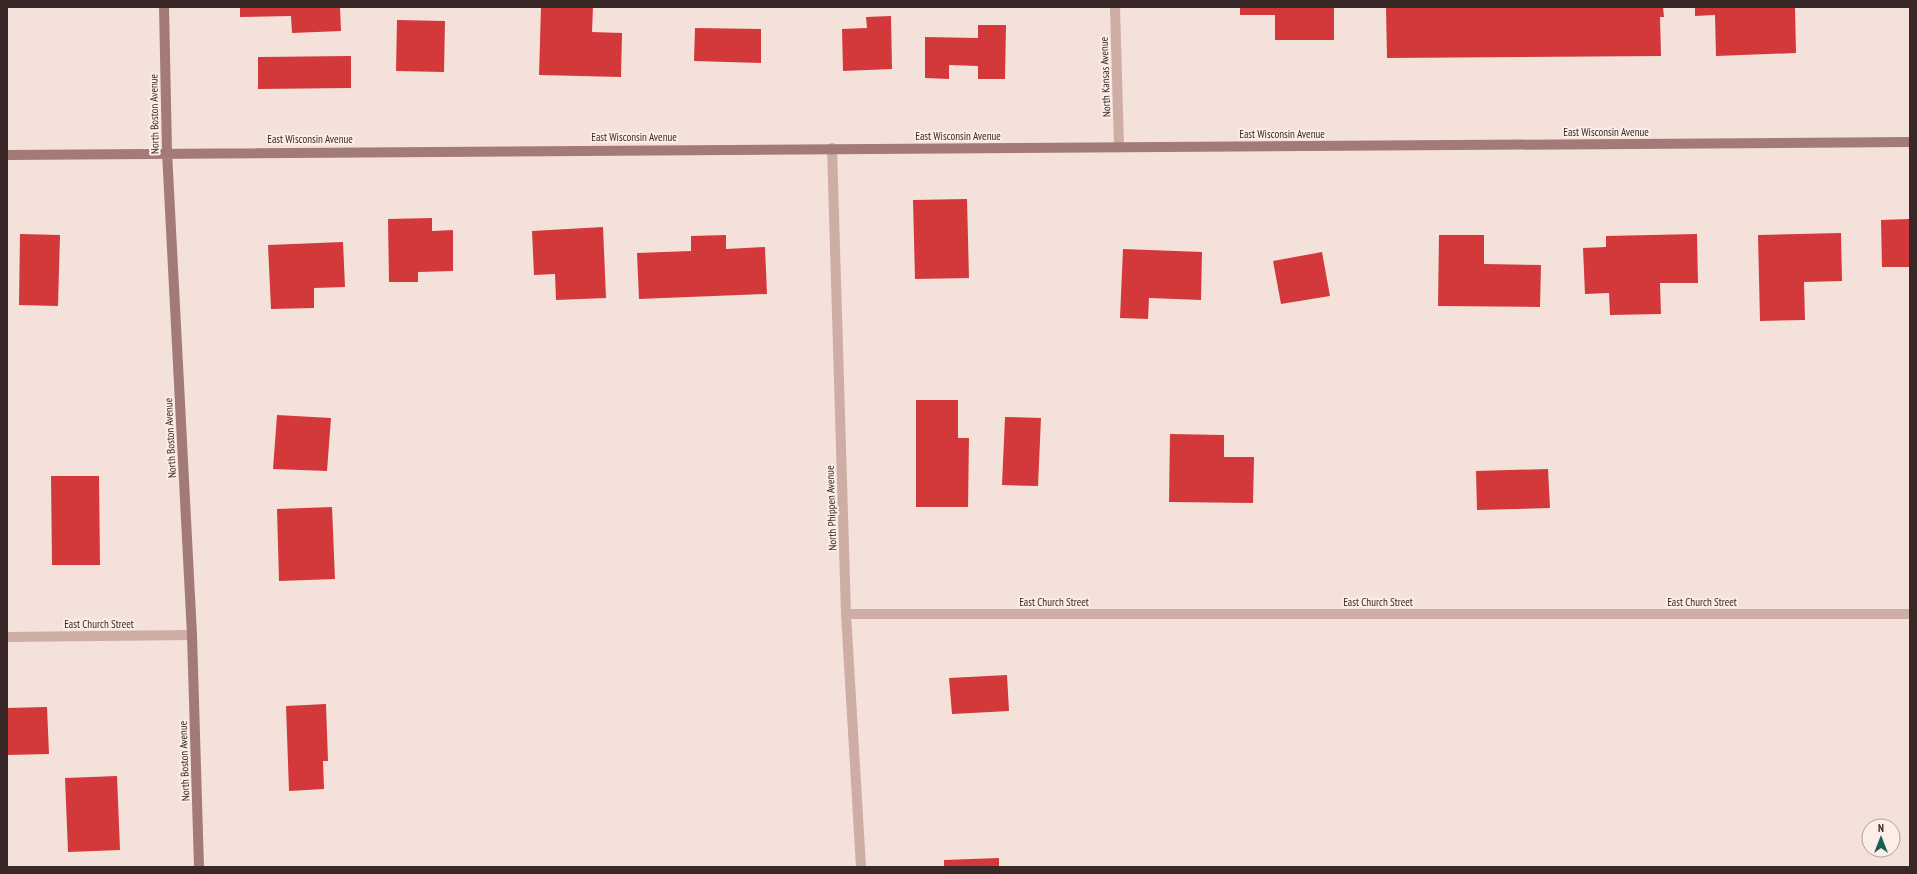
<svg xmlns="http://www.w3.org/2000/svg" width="1917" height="874" viewBox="0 0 1917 874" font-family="'PT Sans Narrow',sans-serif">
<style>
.building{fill:#d3393b}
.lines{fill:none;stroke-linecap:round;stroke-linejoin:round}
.street{stroke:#ceada5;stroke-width:10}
.secondary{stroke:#a27a76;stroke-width:10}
.labels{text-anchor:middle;stroke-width:4;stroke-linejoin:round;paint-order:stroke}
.street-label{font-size:11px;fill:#392827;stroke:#fbede7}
</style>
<rect width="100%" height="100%" fill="#f4e1da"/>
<path class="building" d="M 240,7 L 340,7 L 341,31 L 292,33 L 291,16 L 240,17 Z
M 541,7 L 593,7 L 592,32 L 622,33 L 621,77 L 539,75 Z
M 1240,7 L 1334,7 L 1334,40 L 1275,40 L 1275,15 L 1240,15 Z
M 1386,7 L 1663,7 L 1664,17 L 1660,17 L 1661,56 L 1387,58 Z
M 1695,7 L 1795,7 L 1796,53 L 1716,56 L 1715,15 L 1695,16 Z
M 891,16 L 892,69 L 843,71 L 842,29 L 867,28 L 866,17 Z
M 397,20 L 445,21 L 444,72 L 396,71 Z
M 978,25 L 1006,25 L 1005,79 L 978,79 L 978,66 L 949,65 L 949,79 L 925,78 L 925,37 L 978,38 Z
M 695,28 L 761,29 L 761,63 L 694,61 Z
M 351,56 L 351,88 L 258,89 L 258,57 Z
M 967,199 L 969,278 L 915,279 L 913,200 Z
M 432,218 L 432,231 L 453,230 L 453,271 L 418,272 L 418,282 L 389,282 L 388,219 Z
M 1910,219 L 1910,267 L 1882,267 L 1881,220 Z
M 603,227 L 606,298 L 556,300 L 555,274 L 534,275 L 532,231 Z
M 1841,233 L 1842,281 L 1804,282 L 1805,320 L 1760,321 L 1758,235 Z
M 20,234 L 60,235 L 58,306 L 19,305 Z
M 1697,234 L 1698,283 L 1660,283 L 1661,314 L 1610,315 L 1609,293 L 1585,294 L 1583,248 L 1606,247 L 1606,236 Z
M 726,235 L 726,249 L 765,247 L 767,294 L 639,299 L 637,253 L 691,251 L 691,236 Z
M 1439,235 L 1484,235 L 1484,264 L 1541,265 L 1540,307 L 1438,306 Z
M 343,242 L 345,287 L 314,288 L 314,308 L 271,309 L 268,245 Z
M 1123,249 L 1202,252 L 1201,300 L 1149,298 L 1148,319 L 1120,318 Z
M 1322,252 L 1330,296 L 1281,304 L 1273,261 Z
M 916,400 L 958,400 L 958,438 L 969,438 L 968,507 L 916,507 Z
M 277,415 L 331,418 L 327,471 L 273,469 Z
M 1005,417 L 1041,418 L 1038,486 L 1002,485 Z
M 1170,434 L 1224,435 L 1224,457 L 1254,457 L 1253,503 L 1169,502 Z
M 1548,469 L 1550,508 L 1477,510 L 1476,471 Z
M 51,476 L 99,476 L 100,565 L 52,565 Z
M 332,507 L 335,579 L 279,581 L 277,509 Z
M 1007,675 L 1009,711 L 952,714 L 949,678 Z
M 326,704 L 328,761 L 323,761 L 324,789 L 289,791 L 286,706 Z
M 47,707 L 49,754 L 7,755 L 7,708 Z
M 117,776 L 120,850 L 68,852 L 65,778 Z
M 999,858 L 999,867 L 944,867 L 944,860 Z"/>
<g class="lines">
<path class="street" d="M 1115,7 L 1119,147
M 832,148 L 846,614 L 861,867
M 846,614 L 1910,614
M 7,637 L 192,635"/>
<path class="secondary" d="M 164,7 L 167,152 L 192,635 L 199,867
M 7,155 L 1910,142"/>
</g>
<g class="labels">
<g class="street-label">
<text transform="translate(1105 77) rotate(-92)" y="4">North Kansas Avenue</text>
<text transform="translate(154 114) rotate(-91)" y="4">North Boston Avenue</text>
<text x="1606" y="136">East Wisconsin Avenue</text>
<text x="1282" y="138">East Wisconsin Avenue</text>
<text x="958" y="140">East Wisconsin Avenue</text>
<text x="634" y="141">East Wisconsin Avenue</text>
<text x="310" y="143">East Wisconsin Avenue</text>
<text transform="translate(170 438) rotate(-93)" y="4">North Boston Avenue</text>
<text transform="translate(831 508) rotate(-92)" y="4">North Phippen Avenue</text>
<text x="1054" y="606">East Church Street</text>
<text x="1378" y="606">East Church Street</text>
<text x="1702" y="606">East Church Street</text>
<text x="99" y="628">East Church Street</text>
<text transform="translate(184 761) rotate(-92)" y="4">North Boston Avenue</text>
</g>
</g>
<rect width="1917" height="874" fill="none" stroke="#392827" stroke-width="16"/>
<g transform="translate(1881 838)"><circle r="19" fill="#fbede7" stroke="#ad9e9a"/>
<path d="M0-3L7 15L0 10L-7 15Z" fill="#185f51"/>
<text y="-6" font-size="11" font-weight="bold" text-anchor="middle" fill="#392827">N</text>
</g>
</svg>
